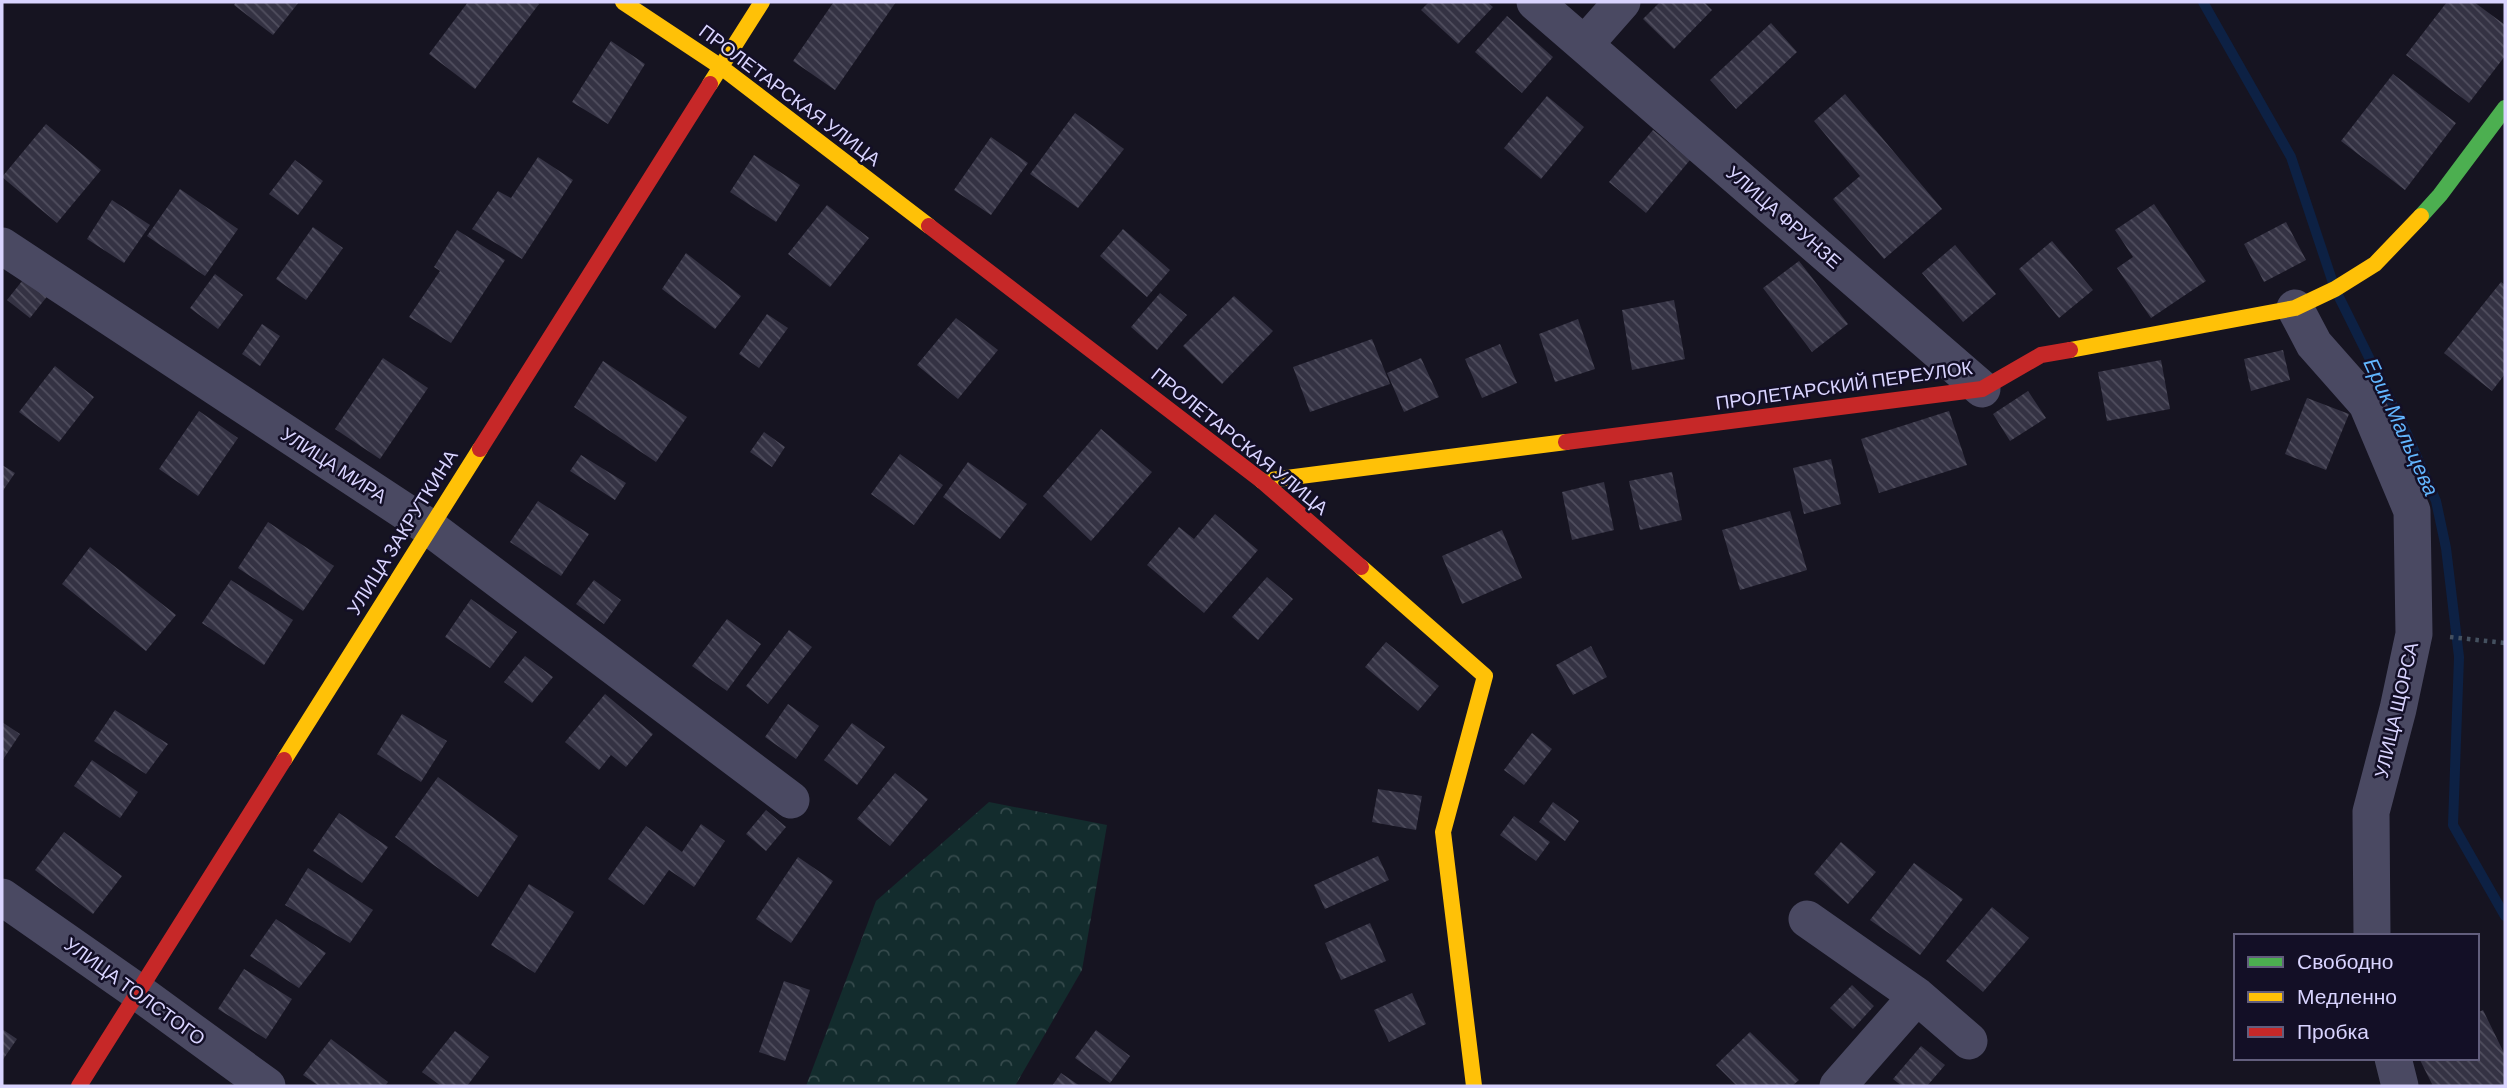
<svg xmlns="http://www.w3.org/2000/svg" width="2507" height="1088" viewBox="0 0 2507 1088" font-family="Barlow,sans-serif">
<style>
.forest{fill:url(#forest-crowns)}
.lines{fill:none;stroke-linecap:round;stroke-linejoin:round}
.stream{stroke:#0d2144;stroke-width:10}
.building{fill:url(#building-back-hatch)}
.path{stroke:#44505f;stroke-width:4.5;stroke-dasharray:3.5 5;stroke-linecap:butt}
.street{stroke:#4a4962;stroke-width:37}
.fast{stroke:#4caf50;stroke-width:16}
.slow{stroke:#ffc107;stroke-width:16}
.jam{stroke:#c62828;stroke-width:16}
.labels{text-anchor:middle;stroke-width:5;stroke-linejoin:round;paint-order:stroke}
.street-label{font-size:19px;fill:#d9d4ff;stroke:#130f26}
.water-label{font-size:21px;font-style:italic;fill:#62b6ff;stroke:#130f26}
</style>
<defs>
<pattern id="forest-crowns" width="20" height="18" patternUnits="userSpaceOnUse" patternTransform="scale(1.75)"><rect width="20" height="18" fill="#132c2d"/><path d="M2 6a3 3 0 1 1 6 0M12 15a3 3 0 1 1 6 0" fill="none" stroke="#354a4c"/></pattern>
<pattern id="building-back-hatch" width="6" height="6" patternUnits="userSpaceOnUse" patternTransform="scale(1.75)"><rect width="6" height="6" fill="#343243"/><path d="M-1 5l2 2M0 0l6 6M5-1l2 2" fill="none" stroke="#514f5f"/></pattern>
</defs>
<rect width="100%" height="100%" fill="#161421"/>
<path class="forest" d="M 989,802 L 1107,825 L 1082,970 L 1015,1086 L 806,1086 L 876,901 Z"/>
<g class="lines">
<path class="stream" d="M 2203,2 L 2291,157 L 2335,289 L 2407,434 L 2436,501 L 2446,548 L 2459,657 L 2453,825 L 2505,916"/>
</g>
<path class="building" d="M 236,2 L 299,2 L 273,35 L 234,5 Z
M 468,2 L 535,2 L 539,4 L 475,89 L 429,54 Z
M 831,2 L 896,2 L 835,90 L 793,61 L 833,3 Z
M 1429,2 L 1487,2 L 1493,7 L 1458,44 L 1421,10 Z
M 1660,2 L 1704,2 L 1712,10 L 1674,49 L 1643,19 Z
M 2447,2 L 2474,2 L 2505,25 L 2505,56 L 2469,103 L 2406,55 Z
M 1507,16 L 1553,57 L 1522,93 L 1475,52 Z
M 1771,23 L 1797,52 L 1736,109 L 1710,80 Z
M 611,41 L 645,64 L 608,124 L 572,102 Z
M 2393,74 L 2456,123 L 2405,190 L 2341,141 Z
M 1845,94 L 1942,209 L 1884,259 L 1833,199 L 1860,176 L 1814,121 Z
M 1547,96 L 1584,127 L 1541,179 L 1504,148 Z
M 1075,113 L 1124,149 L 1078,208 L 1030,174 Z
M 46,124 L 101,170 L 57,223 L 2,177 Z
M 1653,130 L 1690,160 L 1646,213 L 1609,182 Z
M 991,137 L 1028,163 L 991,215 L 954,190 Z
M 754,155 L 800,185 L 776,222 L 730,192 Z
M 538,157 L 573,180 L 522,259 L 472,229 L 498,191 L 511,198 Z
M 295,160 L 323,181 L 298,215 L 269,194 Z
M 180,189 L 238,229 L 205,276 L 147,236 Z
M 112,200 L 150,225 L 124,263 L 87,239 Z
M 2154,204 L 2206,281 L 2151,318 L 2117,268 L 2133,257 L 2115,230 Z
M 827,205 L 869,238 L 830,287 L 788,254 Z
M 2286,222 L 2306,260 L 2264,282 L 2244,244 Z
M 313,227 L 343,248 L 306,300 L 276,279 Z
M 1123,229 L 1170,270 L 1147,297 L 1100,256 Z
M 457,230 L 505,260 L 451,343 L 409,317 L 440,271 L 434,267 Z
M 2052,241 L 2093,290 L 2059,318 L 2019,269 Z
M 1955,245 L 1996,294 L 1963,322 L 1922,273 Z
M 686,253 L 741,296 L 715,329 L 662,289 Z
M 1799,261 L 1848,324 L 1812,352 L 1763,288 Z
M 215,274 L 243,295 L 218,329 L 190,308 Z
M 26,276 L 49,294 L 30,318 L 7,300 Z
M 2501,282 L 2505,285 L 2505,374 L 2492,391 L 2444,353 Z
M 1160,293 L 1187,315 L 1157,350 L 1131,327 Z
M 1234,296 L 1273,331 L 1222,384 L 1183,346 Z
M 1674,300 L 1685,359 L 1632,370 L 1622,310 Z
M 767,314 L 788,328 L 759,368 L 739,354 Z
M 956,318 L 998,350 L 958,399 L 917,365 Z
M 1578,319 L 1595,369 L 1555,382 L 1539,334 Z
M 262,324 L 280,336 L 260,366 L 242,354 Z
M 1372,339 L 1390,384 L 1310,412 L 1293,367 Z
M 1500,344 L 1517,383 L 1482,398 L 1465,359 Z
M 2283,350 L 2290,380 L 2251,391 L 2244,359 Z
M 383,358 L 428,388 L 380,459 L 335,429 Z
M 1421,358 L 1439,397 L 1404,412 L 1387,373 Z
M 2161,360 L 2170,409 L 2107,421 L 2098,372 Z
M 603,361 L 687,417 L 656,462 L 574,407 Z
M 55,366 L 94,397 L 59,442 L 19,412 Z
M 2028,391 L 2046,418 L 2010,441 L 1993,414 Z
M 2307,398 L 2349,414 L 2326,470 L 2285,454 Z
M 199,411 L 238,438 L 198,496 L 159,469 Z
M 1949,411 L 1967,465 L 1879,493 L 1861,439 Z
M 1101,429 L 1152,472 L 1091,541 L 1043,496 Z
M 764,432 L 785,447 L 772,467 L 750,452 Z
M 900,454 L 943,485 L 914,525 L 871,494 Z
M 581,455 L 626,483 L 615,500 L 570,471 Z
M 1831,459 L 1841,504 L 1804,514 L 1793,468 Z
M 968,462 L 1027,504 L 1000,539 L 943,497 Z
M 2,465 L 15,473 L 2,492 Z
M 1672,472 L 1682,520 L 1640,530 L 1629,481 Z
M 1604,482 L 1614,530 L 1572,540 L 1562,492 Z
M 538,501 L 589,534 L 561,576 L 510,542 Z
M 1790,511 L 1807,570 L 1740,590 L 1722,530 Z
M 1215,514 L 1258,550 L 1204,613 L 1147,565 L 1179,527 L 1194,539 Z
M 268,522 L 334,566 L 303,611 L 238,568 Z
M 1502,530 L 1522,578 L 1462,604 L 1442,556 Z
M 90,547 L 176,615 L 146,651 L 62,584 Z
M 1267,577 L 1293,599 L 1258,640 L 1232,617 Z
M 231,580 L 293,620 L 264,665 L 202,623 Z
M 594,580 L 621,600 L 604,624 L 576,604 Z
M 471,599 L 517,632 L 490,668 L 445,637 Z
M 727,619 L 761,644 L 727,691 L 692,666 Z
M 789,630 L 812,647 L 768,704 L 746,686 Z
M 1386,642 L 1439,686 L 1418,711 L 1365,667 Z
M 1591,646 L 1607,677 L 1573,695 L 1556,665 Z
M 525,656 L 553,677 L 532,703 L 504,682 Z
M 605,694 L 653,734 L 626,767 L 611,755 L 599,770 L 565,742 Z
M 788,704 L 819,726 L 796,759 L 765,737 Z
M 115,710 L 168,744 L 146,774 L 94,741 Z
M 402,714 L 447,741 L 421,782 L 377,754 Z
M 2,722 L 20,734 L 2,761 Z
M 852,723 L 885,747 L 857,785 L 824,760 Z
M 1532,733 L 1552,749 L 1524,785 L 1504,770 Z
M 92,760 L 138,792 L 120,818 L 74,786 Z
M 895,773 L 928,799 L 890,846 L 857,819 Z
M 438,777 L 518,836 L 478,897 L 395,837 Z
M 1378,789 L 1422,796 L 1416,830 L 1372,822 Z
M 1553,802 L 1579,821 L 1565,841 L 1539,822 Z
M 766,810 L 786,827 L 766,851 L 746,834 Z
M 339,813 L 388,847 L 362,883 L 313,851 Z
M 1514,816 L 1550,842 L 1536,861 L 1500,835 Z
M 701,824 L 725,841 L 694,887 L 669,870 L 644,905 L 608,879 L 646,826 L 682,852 Z
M 64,832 L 122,876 L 93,914 L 35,870 Z
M 1841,842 L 1876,872 L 1848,904 L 1814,874 Z
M 1378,856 L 1389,880 L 1325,909 L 1314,885 Z
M 798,857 L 833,881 L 791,943 L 756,919 Z
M 1914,863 L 1963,899 L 1920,955 L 1870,920 Z
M 308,868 L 373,910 L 350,943 L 285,905 Z
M 529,884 L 574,912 L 535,973 L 491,945 Z
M 1992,907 L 2029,938 L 1983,992 L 1946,961 Z
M 276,919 L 326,953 L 299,988 L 250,956 Z
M 1370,923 L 1386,961 L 1341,980 L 1325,943 Z
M 244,969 L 292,999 L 266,1039 L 218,1009 Z
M 784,981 L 810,990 L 785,1061 L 759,1052 Z
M 1852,985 L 1874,1006 L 1853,1029 L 1830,1008 Z
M 1412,993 L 1426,1024 L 1389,1042 L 1374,1010 Z
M 2483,1010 L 2505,1055 L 2505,1086 L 2433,1086 L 2419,1058 L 2477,1058 L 2477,1013 Z
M 2,1029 L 17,1039 L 2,1061 Z
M 1096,1030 L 1130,1056 L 1110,1083 L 1075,1058 Z
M 455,1031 L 489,1057 L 467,1086 L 441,1086 L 422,1072 Z
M 1750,1032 L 1799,1080 L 1792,1086 L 1737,1086 L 1716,1065 Z
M 331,1039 L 388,1082 L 385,1086 L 319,1086 L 303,1075 Z
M 1921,1046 L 1945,1065 L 1927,1086 L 1902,1086 L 1893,1079 Z
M 1061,1073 L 1080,1086 L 1052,1086 Z"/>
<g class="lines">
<path class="path" d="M 2450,637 L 2505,643"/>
<path class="street" d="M 1535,2 L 1982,389
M 1585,44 L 1622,2
M 2,246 L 430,528 L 791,800
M 2295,308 L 2314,344 L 2367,404 L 2412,511 L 2414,634 L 2398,709 L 2371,812 L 2372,936
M 2,897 L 138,992 L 267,1086
M 1807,919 L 1917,996 L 1969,1041
M 2393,1058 L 2400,1086
M 1838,1086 L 1917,996"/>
<path class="fast" d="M 2421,216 L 2440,195 L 2505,108"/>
<path class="slow" d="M 623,2 L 721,67 L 929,226
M 710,84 L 762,2
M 2070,350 L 2295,308 L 2335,289 L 2375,264 L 2421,216
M 1262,481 L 1566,442
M 1361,567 L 1485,676 L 1443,832 L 1474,1086
M 284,760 L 480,449"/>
<path class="jam" d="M 929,226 L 1262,481 L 1361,567
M 1566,442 L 1982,389 L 2041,355 L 2070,350
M 480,449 L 710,84
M 79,1086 L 284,760"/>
</g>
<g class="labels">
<g class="street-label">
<text transform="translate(790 95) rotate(37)" y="7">ПРОЛЕТАРСКАЯ УЛИЦА</text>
<text transform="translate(1784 217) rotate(41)" y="7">УЛИЦА ФРУНЗЕ</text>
<text transform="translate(1844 385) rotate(-8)" y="7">ПРОЛЕТАРСКИЙ ПЕРЕУЛОК</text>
<text transform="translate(1240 441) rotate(39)" y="7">ПРОЛЕТАРСКАЯ УЛИЦА</text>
<text transform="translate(334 465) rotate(33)" y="7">УЛИЦА МИРА</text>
<text transform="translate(402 532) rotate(-58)" y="7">УЛИЦА ЗАКРУТКИНА</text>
<text transform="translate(2396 710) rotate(-77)" y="7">УЛИЦА ЩОРСА</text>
<text transform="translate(135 991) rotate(36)" y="7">УЛИЦА ТОЛСТОГО</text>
</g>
<g class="water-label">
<text transform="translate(2401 427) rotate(65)" y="7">Ерик Мальцева</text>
</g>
</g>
<rect width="2507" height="1088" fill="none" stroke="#d9d4ff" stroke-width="7"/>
<rect x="2234" y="934" width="245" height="126" fill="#130f26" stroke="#625e7d" stroke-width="2"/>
<rect x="2248" y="957" width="35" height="10" fill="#4caf50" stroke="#625e7d" stroke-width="2"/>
<text x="2297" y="969" font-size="21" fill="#d9d4ff">Свободно</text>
<rect x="2248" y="992" width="35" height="10" fill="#ffc107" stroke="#625e7d" stroke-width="2"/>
<text x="2297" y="1004" font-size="21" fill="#d9d4ff">Медленно</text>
<rect x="2248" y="1027" width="35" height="10" fill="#c62828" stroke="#625e7d" stroke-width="2"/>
<text x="2297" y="1039" font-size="21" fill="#d9d4ff">Пробка</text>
</svg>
